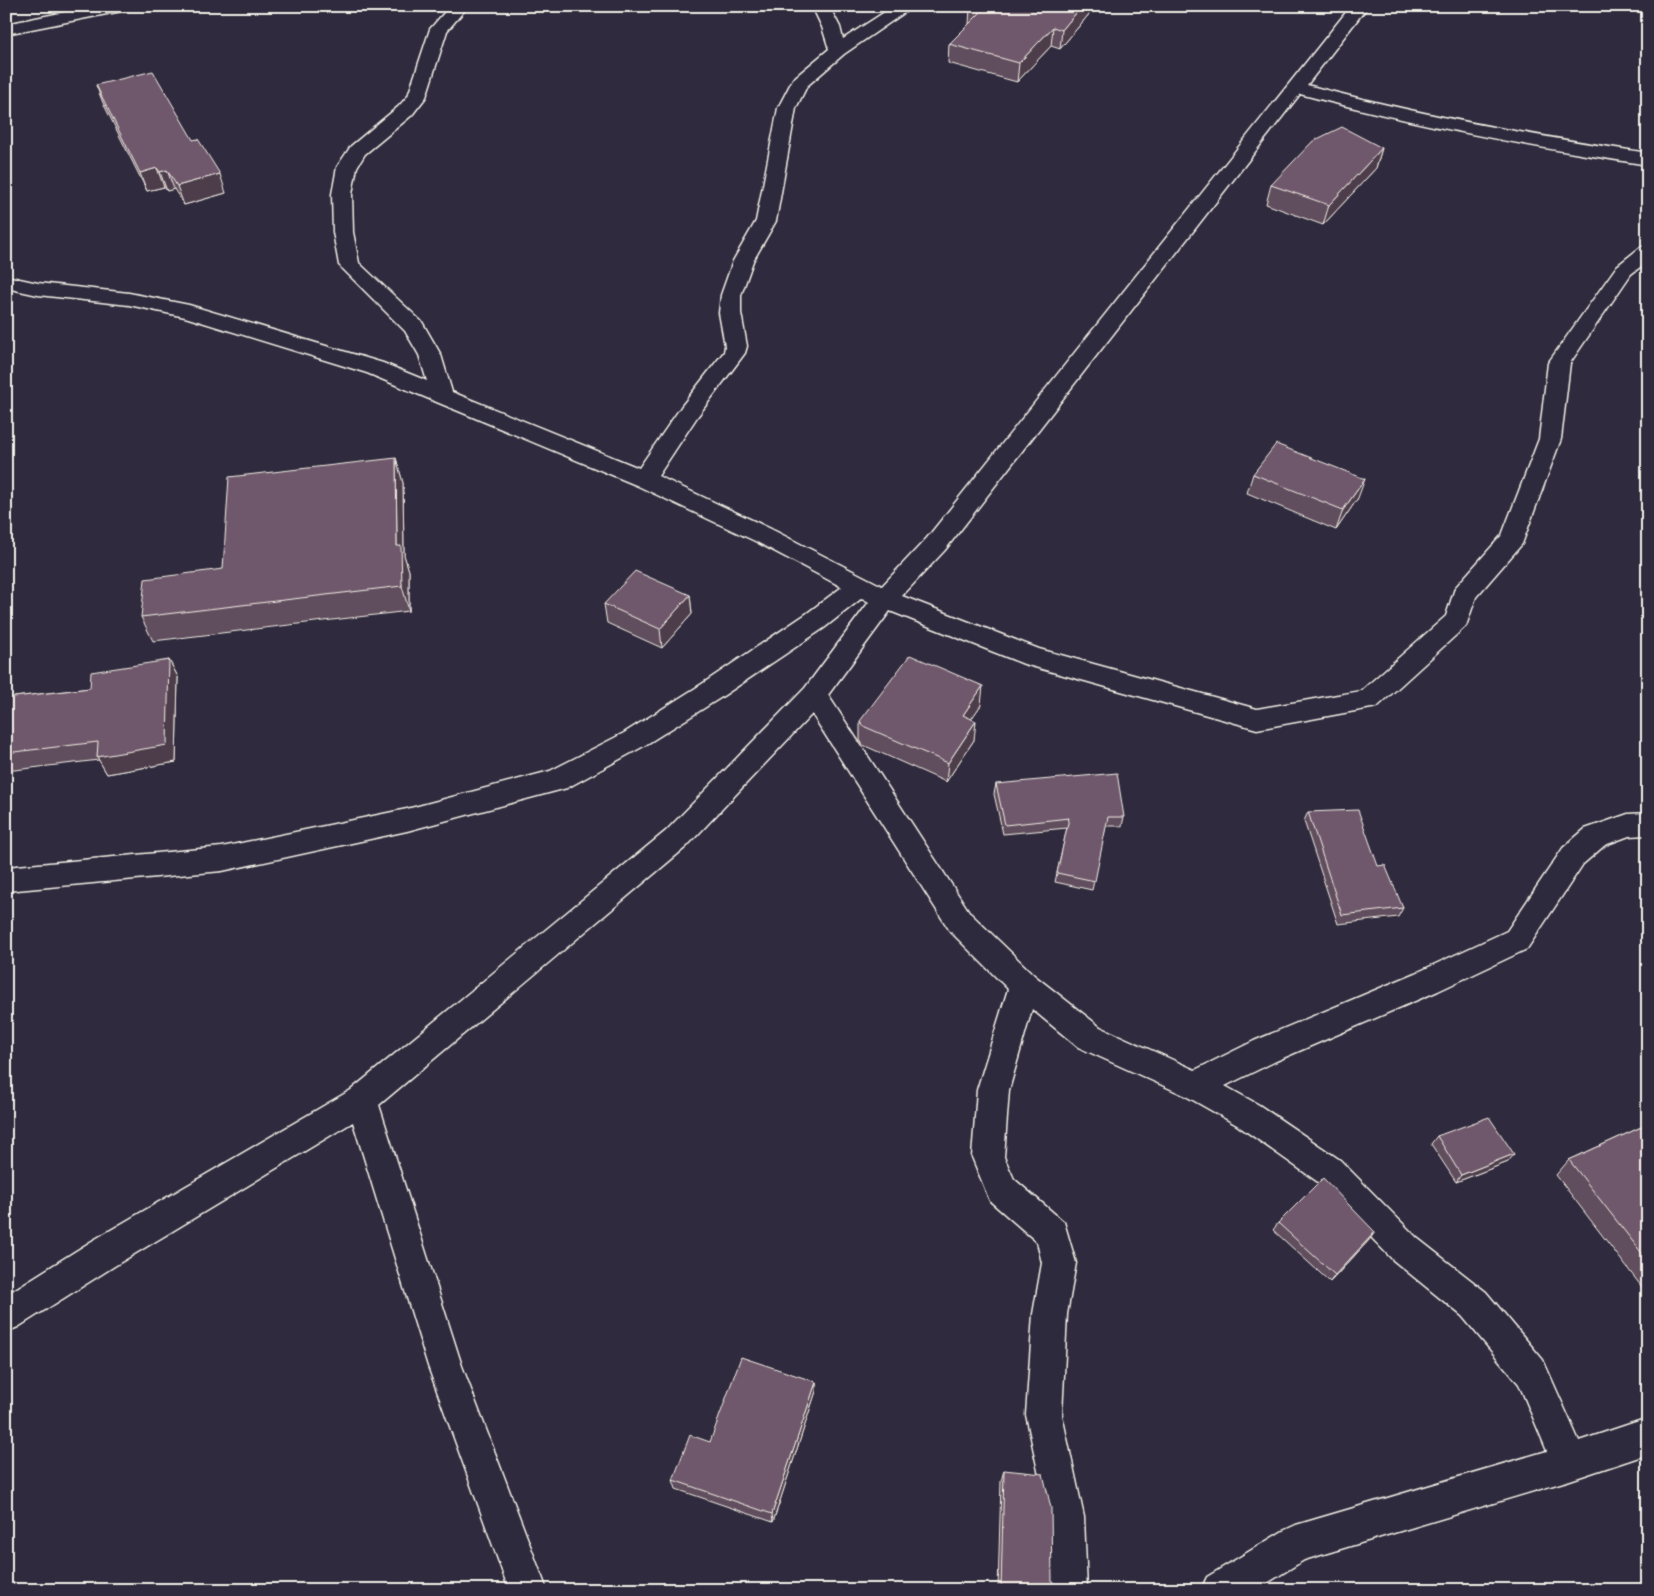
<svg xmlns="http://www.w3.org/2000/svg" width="1654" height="1596" viewBox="0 0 1654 1596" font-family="'Balsamiq Sans',sans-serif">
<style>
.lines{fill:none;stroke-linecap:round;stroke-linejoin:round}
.minor-casing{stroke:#f4f1e8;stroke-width:3}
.minor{fill:#2f2a3d;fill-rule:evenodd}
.wall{fill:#604d5d;stroke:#f4f1e8}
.shaded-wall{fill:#4e3e4c;stroke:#f4f1e8}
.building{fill:#70596c;stroke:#f4f1e8}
</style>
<rect width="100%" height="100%" fill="#2f2a3d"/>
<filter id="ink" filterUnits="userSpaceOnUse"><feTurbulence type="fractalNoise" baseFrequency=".02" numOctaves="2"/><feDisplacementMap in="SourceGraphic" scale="10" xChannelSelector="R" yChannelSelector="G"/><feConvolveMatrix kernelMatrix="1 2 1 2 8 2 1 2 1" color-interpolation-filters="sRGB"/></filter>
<g filter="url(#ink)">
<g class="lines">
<defs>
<path id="minor" d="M 95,6 L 130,6 L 128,10 L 122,11 L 6,34 L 6,24 Z
M 450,6 L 468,6 L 447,31 L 426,97 L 412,115 L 365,154 L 357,167 L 352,194 L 353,232 L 359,263 L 422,322 L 441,355 L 452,392 L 639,468 L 681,407 L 724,352 L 725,346 L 719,313 L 721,295 L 733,261 L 756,221 L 778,108 L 793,79 L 829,49 L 822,27 L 812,6 L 829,6 L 840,27 L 843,39 L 894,6 L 914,6 L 844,54 L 807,86 L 796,108 L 776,221 L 753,261 L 741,295 L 741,313 L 747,346 L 745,353 L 697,417 L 658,476 L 771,529 L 882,586 L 927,538 L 1351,6 L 1368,6 L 1307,85 C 1419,115 1533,136 1648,153 L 1648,165 C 1531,147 1415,125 1300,94 L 945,550 L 902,596 L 1039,649 L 1257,709 L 1361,691 L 1446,616 L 1455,588 L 1502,535 L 1539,439 L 1548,363 L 1617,266 L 1641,247 L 1648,245 L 1648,261 L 1631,274 L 1570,363 L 1561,439 L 1522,544 L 1476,597 L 1466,626 L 1377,707 L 1257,729 L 1024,664 L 890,611 L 828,695 L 970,913 L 1035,976 L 1100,1027 L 1195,1070 L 1254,1041 L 1416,973 L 1507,931 L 1563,848 L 1585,829 L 1628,814 L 1648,813 L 1648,835 L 1629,836 L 1605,845 L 1583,864 L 1527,949 L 1438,991 L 1276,1061 L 1225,1086 L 1259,1105 L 1340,1160 L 1417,1238 L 1486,1292 L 1543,1360 L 1579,1441 L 1648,1418 L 1648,1454 L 1570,1480 L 1304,1560 L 1256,1590 L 1201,1590 L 1207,1577 L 1283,1531 L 1296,1525 L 1547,1451 L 1519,1384 L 1462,1316 L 1393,1260 L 1318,1182 L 1237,1125 L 1184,1095 L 1078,1047 L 1032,1009 L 1009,1090 L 1004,1157 L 1014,1179 L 1064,1222 L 1076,1263 L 1067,1314 L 1062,1415 L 1084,1517 L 1087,1590 L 1049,1590 L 1048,1517 L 1026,1415 L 1033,1314 L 1042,1263 L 1037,1242 L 990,1201 L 972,1157 L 977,1090 L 1008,989 L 950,931 L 812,714 L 686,847 L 379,1105 L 462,1366 L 547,1590 L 509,1590 L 428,1366 L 353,1122 L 116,1265 L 18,1327 L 6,1332 L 6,1295 L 92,1241 L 351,1090 L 666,831 L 805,688 L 869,602 L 862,598 L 824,628 L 720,698 L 642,747 L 567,788 L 407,831 L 222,871 L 6,891 L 6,867 L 222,847 L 407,809 L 550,771 L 624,733 L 702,684 L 806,614 L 842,587 L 755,541 L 636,485 L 367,373 L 185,317 L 129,305 L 38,295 L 6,288 L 6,276 L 38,283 L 129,293 L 189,305 L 383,363 L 427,381 L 419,355 L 405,331 L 339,265 L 333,232 L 332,194 L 337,167 L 351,146 L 398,107 L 408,96 L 430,29 Z"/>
</defs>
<use href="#minor" class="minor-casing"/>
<use href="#minor" class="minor"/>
</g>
<path class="wall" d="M 970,7 L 1090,13 L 1060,49 L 1051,46 L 1017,82 L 948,63 L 949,44 L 969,24 Z
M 96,85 L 193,140 L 226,193 L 184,205 L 174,189 L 167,191 L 164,187 L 147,191 L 103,103 Z
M 1382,148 L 1376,168 L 1323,225 L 1266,204 L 1271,185 Z
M 396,458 L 403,483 L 404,555 L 409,571 L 409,611 L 153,641 L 141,617 L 223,569 Z
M 1253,474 L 1358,498 L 1336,530 L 1247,493 Z
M 690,595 L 692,614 L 662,648 L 607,623 L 604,604 Z
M 169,660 L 178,677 L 176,762 L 107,774 L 99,760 L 6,771 L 6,698 L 90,688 Z
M 981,705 L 971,719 L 974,740 L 946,782 L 863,745 L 860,740 L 860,721 Z
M 996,784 L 1124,817 L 1122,826 L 1106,826 L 1092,890 L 1055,882 L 1067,828 L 1003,834 L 994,794 Z
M 1308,812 L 1378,866 L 1403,908 L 1398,917 L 1338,924 L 1304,821 Z
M 1648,1124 L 1648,1295 L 1556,1175 L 1569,1160 Z
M 1437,1136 L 1508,1162 L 1456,1182 L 1431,1144 Z
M 1278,1223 L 1370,1239 L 1330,1282 L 1273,1230 Z
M 816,1382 L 816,1391 L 773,1522 L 676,1489 L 673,1480 L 710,1442 Z
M 1004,1470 L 1052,1582 L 1056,1590 L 998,1590 L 1001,1481 Z"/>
<path class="shaded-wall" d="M 1082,6 L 1112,6 L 1090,13 L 1060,49 L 1062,30 Z
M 1053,27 L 1051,46 L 1017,82 L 1019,63 Z
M 1382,148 L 1376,168 L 1323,225 L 1329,205 Z
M 157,168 L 164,187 L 147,191 L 140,173 Z
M 167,170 L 174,189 L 167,191 L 160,172 Z
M 220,174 L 226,193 L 184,205 L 177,186 Z
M 396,458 L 403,483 L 404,555 L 409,571 L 409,611 L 402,586 L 397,546 Z
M 1365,479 L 1358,498 L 1336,530 L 1343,510 Z
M 690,595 L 692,614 L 662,648 L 660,629 Z
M 169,660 L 178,677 L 176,762 L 107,774 L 97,757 Z
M 983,686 L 981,705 L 961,734 L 963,715 Z
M 976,721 L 974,740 L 946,782 L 948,763 Z
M 1514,1154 L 1508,1162 L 1456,1182 L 1461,1175 Z
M 1375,1232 L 1370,1239 L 1330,1282 L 1335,1275 Z
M 816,1382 L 816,1391 L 773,1522 L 772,1514 Z"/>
<path class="building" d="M 971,6 L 1082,6 L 1062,30 L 1053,27 L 1019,63 L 949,44 L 983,10 Z
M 153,71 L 193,140 L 198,139 L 220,174 L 177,186 L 167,170 L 160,172 L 157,168 L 140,173 L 96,85 Z
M 1342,127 L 1382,148 L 1329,205 L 1271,185 L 1313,141 Z
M 1276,444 L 1365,479 L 1343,510 L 1253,474 Z
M 396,458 L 397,546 L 401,546 L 402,586 L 141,617 L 145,579 L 223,569 L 229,477 Z
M 635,571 L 690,595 L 660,629 L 604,604 Z
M 910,655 L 983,686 L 963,715 L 976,721 L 948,763 L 863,726 L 860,721 Z
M 169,660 L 167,745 L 97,757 L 98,742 L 6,753 L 6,698 L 90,688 L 91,672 Z
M 1117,773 L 1124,817 L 1108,817 L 1095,881 L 1057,873 L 1069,818 L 1005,825 L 996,784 Z
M 1358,810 L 1378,866 L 1385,865 L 1403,908 L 1342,915 L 1308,812 Z
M 1489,1117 L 1514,1154 L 1461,1175 L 1437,1136 Z
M 1648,1124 L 1648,1261 L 1569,1160 Z
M 1323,1178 L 1375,1232 L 1335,1275 L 1278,1223 Z
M 741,1357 L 816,1382 L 772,1514 L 673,1480 L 690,1435 L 710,1442 Z
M 1004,1470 L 1043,1474 L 1051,1508 L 1052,1582 L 1056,1584 L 1056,1590 L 1001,1590 Z"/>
</g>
<rect width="1654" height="1596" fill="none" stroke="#2f2a3d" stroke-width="25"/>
<rect x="12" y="12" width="1629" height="1571" fill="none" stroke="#f4f1e8" stroke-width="2" filter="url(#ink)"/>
</svg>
